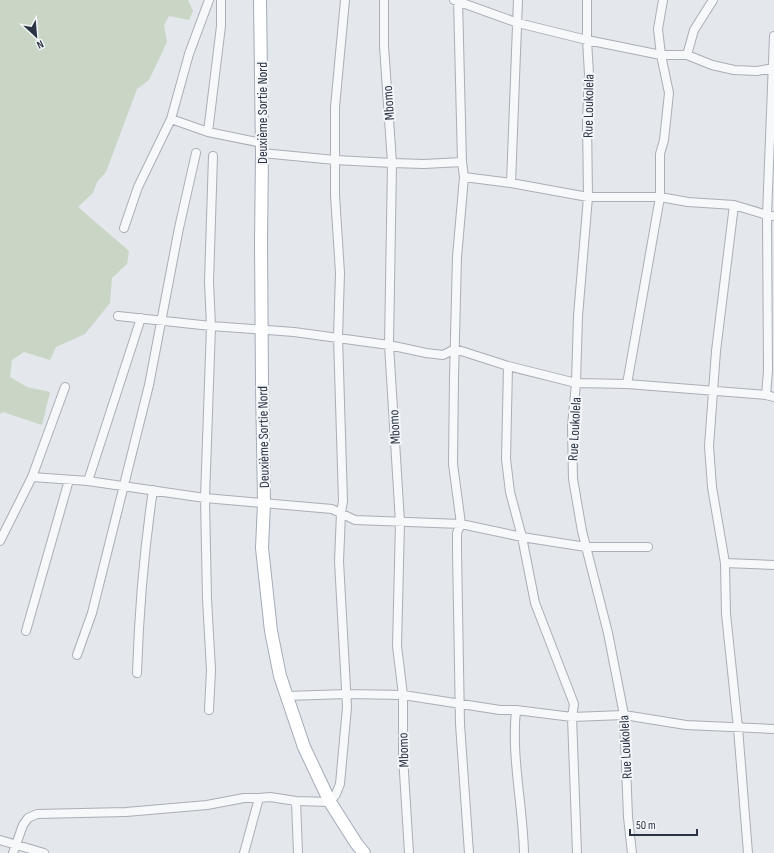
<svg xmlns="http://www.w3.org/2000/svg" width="774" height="853" viewBox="0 0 774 853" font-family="'Sofia Sans Condensed',sans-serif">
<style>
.green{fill:#c9d6c5}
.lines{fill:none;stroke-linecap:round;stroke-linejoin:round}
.minor-casing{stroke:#a9aeb7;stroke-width:10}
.primary-casing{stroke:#a3abb8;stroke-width:14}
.minor{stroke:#f7f8fa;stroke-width:8}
.primary{stroke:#fff;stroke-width:12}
.labels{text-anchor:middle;stroke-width:4;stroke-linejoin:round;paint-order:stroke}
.street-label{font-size:14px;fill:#2b3445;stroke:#f4f6f9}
</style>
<rect width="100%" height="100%" fill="#e4e7ec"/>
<path class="green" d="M 0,0 L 188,0 L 193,11 L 189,20 L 169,16 L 164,25 L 167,42 L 149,80 L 137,89 L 106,172 L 97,182 L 93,193 L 78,207 L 129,251 L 127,264 L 112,278 L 110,303 L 85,334 L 56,347 L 50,360 L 24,352 L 12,360 L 10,377 L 27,387 L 50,392 L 42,425 L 3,412 L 0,414 Z"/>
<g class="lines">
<defs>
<path id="minor" d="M 384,0 L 384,46 L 392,163 L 389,345 L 400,522 L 397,646 L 403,695 L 403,756 L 409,853
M 454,0 L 518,23 L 587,40 L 661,55 L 687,55 L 712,65 L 734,70 L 757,71 L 774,68
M 458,0 L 462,162 L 464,177 L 457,257 L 454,377 L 453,464 L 461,524 L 457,533 L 457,550 L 460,724 L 469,853
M 587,0 L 587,40 L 589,74 L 587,121 L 588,197 L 578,316 L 576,383 L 572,426 L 573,479 L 582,531 L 608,633 L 624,715 L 628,817 L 632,853
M 687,55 L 694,30 L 713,0
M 171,119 L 208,132 L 262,143
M 208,132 L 221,26 L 221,0
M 262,153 L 335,160 L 392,163 L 424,164 L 462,162
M 464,177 L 511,183 L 588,197 L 660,197 L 688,202 L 734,205 L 767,215 L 774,216
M 511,183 L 518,0
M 734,205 L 716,351 L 709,446 L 712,487 L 725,563 L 726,614 L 738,728 L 748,853
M 124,228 L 138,187 L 171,119 L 189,54 L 209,0
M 118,316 L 211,326 L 294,332 L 389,345 L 426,353 L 443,355 L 455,349 L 508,366 L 576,383 L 627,384 L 766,395 L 774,397
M 508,366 L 506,459 L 510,492 L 522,537 L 535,603 L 574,704 L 572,717 L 577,853
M 627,384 L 660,197 L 660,154 L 664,140 L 669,93 L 661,55 L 658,29 L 663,0
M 766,395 L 768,371 L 767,215 L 774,36
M 32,477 L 88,481 L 205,498 L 332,509 L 355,520 L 461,524 L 522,537 L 586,547 L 648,547
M 88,481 L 141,318
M 0,541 L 32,477 L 65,387
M 725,563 L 774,565
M 26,631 L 69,480
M 77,655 L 92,613 L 149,385 L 179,228 L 196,153
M 137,673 C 139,612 144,550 153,490
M 286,696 L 347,694 L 403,695 L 500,710 L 516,710 L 572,717 L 624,715 L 686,725 L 774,729
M 209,710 L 211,670 L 207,599 L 205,498 L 211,326 L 209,282 L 213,156
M 516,710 C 511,757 523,806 524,853
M 296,801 L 298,853
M 0,840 L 44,853
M 13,853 L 23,825 L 28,818 L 37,814 L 126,812 L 207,805 L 244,798 L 259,798
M 244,853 L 259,798 L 270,797 L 296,801 L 330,802 L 336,794 L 340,784 L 347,707 L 339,561 L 341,513 L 343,501 L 338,337 L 340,273 L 335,195 L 335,107 L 345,0"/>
<path id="primary" d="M 260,0 L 262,153 L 261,242 L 262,385 L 264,503 L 262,548 L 271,631 L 280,676 L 304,747 L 330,802 L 356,843 L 364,853"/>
</defs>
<use href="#minor" class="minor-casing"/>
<use href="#primary" class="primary-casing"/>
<use href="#minor" class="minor"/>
<use href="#primary" class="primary"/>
</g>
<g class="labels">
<g class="street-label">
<text transform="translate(388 103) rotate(-94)" y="5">Mbomo</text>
<text transform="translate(588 106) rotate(-89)" y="5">Rue Loukolela</text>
<text transform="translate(262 113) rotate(-90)" y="5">Deuxième Sortie Nord</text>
<text transform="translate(394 427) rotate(-93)" y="5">Mbomo</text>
<text transform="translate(574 429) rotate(-87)" y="5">Rue Loukolela</text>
<text transform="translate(263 437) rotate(-91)" y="5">Deuxième Sortie Nord</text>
<text transform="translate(625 747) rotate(-93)" y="5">Rue Loukolela</text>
<text transform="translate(403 750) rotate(-92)" y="5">Mbomo</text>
</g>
</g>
<g transform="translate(36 36) rotate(154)" stroke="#f4f6f9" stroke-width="3" paint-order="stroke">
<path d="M0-3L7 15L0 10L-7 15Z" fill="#2b3445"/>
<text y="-6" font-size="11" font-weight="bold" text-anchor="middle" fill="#2b3445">N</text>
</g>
<path d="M630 829v6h67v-6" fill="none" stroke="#2b3445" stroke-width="2"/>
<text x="636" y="829" font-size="12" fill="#2b3445" stroke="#f4f6f9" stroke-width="3" paint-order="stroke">50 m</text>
</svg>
